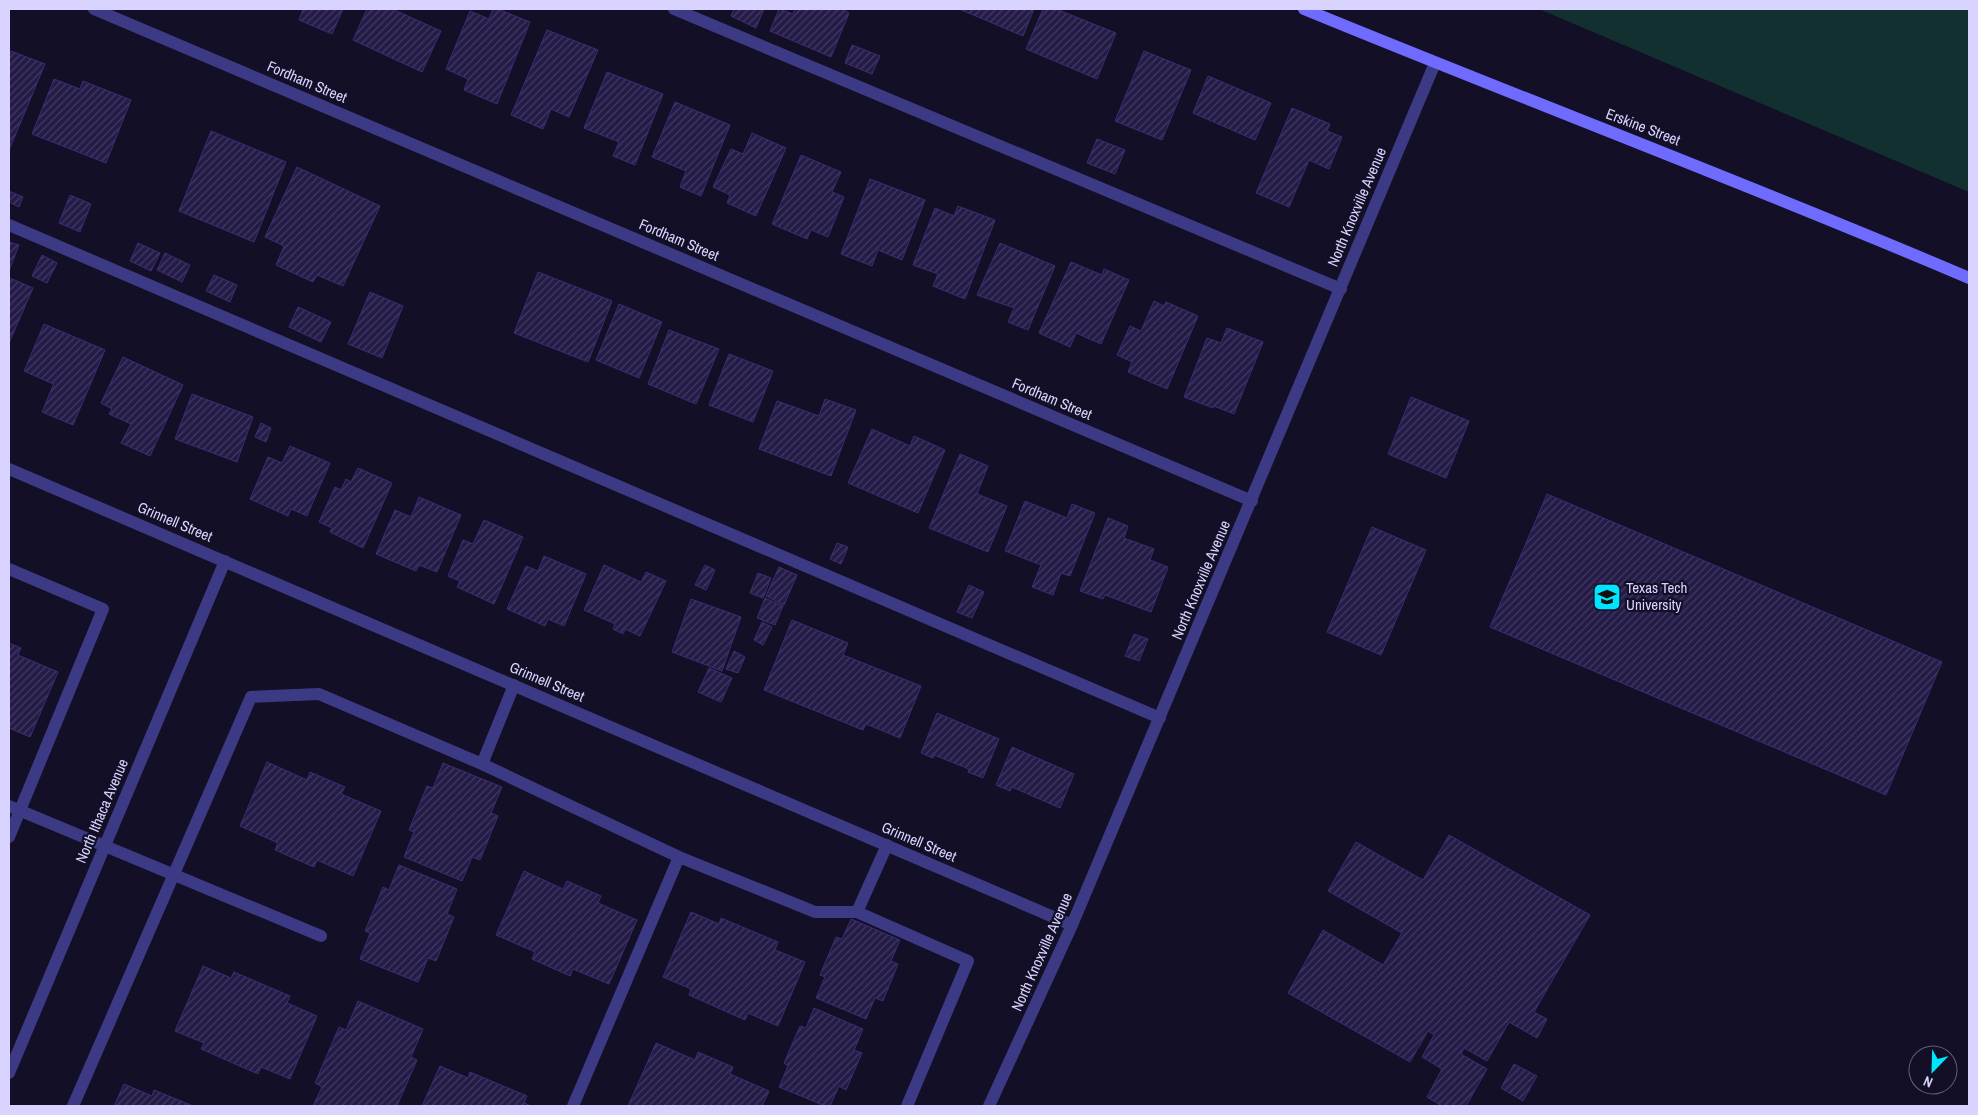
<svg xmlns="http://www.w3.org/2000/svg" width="1978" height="1115" viewBox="0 0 1978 1115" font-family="'Archivo Narrow',sans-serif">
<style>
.grass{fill:#12302f}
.building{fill:url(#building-hatch);stroke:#3b2d73}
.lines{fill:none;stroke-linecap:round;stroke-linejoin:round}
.service{stroke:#3d3a85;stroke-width:12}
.minor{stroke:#3d3a85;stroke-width:12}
.secondary{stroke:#6f6bff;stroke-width:12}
.labels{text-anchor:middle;stroke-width:4.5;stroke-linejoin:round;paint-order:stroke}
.street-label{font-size:15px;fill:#d9d4ff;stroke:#130f26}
.poi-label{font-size:15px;fill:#d9d4ff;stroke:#130f26;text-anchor:start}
</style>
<defs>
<pattern id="building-hatch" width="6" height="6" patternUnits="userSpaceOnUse" patternTransform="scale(1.25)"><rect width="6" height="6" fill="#241b47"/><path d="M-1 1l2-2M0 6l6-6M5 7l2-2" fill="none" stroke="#433b63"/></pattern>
</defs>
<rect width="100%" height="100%" fill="#130f26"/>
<path class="grass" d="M 1539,9 L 1969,9 L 1969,192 Z"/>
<path class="building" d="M 303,9 L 343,9 L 332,34 L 299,20 Z
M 367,9 L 392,9 L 441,31 L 422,72 L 353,40 Z
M 493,9 L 498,9 L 530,22 L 497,104 L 464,90 L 468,79 L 446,69 L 470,11 L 489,19 Z
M 734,9 L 764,9 L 756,28 L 731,16 Z
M 779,9 L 793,14 L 795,9 L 806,10 L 807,9 L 842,9 L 849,13 L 831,57 L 770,31 Z
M 959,9 L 1034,9 L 1023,36 Z
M 1043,9 L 1056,9 L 1116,33 L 1097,79 L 1026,49 Z
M 547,30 L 598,50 L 569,117 L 551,109 L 543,129 L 511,115 Z
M 852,45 L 880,56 L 872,74 L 845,63 Z
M 11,51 L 45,64 L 10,148 L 9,56 Z
M 1144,51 L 1191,70 L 1162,140 L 1115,121 Z
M 607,72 L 663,94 L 635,165 L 613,156 L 619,142 L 584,128 Z
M 1208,76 L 1271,103 L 1255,140 L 1193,113 Z
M 54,79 L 80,89 L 83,81 L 131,100 L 106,163 L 32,134 Z
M 675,102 L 730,125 L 701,196 L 680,187 L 686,171 L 652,157 Z
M 1292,108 L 1330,124 L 1327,131 L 1342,137 L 1329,169 L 1309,160 L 1289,207 L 1256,193 Z
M 211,131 L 286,162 L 254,242 L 179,211 Z
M 752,133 L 786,148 L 756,216 L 727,203 L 730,195 L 713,187 L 731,149 L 743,154 Z
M 1097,139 L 1125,150 L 1115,174 L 1087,163 Z
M 801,155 L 841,172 L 832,192 L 844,197 L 828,237 L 811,230 L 807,239 L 772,224 Z
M 297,167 L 380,206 L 343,286 L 317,275 L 313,282 L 276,265 L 284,246 L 265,237 Z
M 870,179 L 925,200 L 902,260 L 878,250 L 872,266 L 841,254 Z
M 9,191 L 23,197 L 19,207 L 9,202 Z
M 70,195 L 91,204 L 80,232 L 59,223 Z
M 958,206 L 995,220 L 965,299 L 933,286 L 938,274 L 913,265 L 935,208 L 954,216 Z
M 9,242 L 19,245 L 9,271 Z
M 138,243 L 160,253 L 151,271 L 130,261 Z
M 1000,243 L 1055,266 L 1028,330 L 1008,322 L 1014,308 L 977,295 Z
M 165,253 L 190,265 L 182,282 L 157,270 Z
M 42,255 L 57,263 L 47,283 L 32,276 Z
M 1071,262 L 1102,275 L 1104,269 L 1129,280 L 1101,344 L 1076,333 L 1070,347 L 1039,333 Z
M 538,272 L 612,301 L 588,362 L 514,333 Z
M 214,275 L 237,285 L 230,302 L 206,291 Z
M 10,278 L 33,288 L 9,343 L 9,282 Z
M 370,292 L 403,306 L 382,358 L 348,344 Z
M 1154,301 L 1164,306 L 1166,302 L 1198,316 L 1167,389 L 1128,372 L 1132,362 L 1117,355 L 1130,326 L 1141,331 Z
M 619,304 L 662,322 L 639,378 L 596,360 Z
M 298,307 L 331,322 L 321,342 L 289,327 Z
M 44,324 L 105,350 L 73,425 L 42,412 L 54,383 L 51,383 L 24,371 Z
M 1227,328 L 1263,342 L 1234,414 L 1214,406 L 1213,408 L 1184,397 L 1207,338 L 1221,343 Z
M 669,330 L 719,349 L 696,404 L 648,384 Z
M 729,354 L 773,371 L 753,422 L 709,405 Z
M 123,357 L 183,385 L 150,456 L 121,443 L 131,424 L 109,414 L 112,409 L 101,403 Z
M 192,394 L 253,417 L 237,462 L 175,439 Z
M 1411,397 L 1469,421 L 1446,478 L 1388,454 Z
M 825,399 L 856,410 L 831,476 L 759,449 L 777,401 L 819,416 Z
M 261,423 L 271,428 L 266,442 L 255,437 Z
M 872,429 L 910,446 L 914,436 L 945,450 L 918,513 L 848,483 Z
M 290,446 L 330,463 L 307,516 L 291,509 L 288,516 L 250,499 L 268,457 L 282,463 Z
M 960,454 L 988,466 L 977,494 L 1007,506 L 988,552 L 929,528 Z
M 358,468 L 392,483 L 363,548 L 330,532 L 332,528 L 319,522 L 335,487 L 341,490 L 346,479 L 351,482 Z
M 1547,494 L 1942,662 L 1886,795 L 1490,627 Z
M 419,497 L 461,515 L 437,572 L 419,565 L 416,571 L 376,554 L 395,510 L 411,517 Z
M 1025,501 L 1067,518 L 1072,504 L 1095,513 L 1070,576 L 1061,573 L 1053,595 L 1032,587 L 1041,565 L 1005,551 Z
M 1108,518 L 1128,526 L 1124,538 L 1154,549 L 1150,560 L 1168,567 L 1151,612 L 1105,595 L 1103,599 L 1080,591 Z
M 484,520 L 523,537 L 494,604 L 457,587 L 460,581 L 448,576 L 463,540 L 473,544 Z
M 1372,527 L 1426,550 L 1381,655 L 1327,632 Z
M 837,543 L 848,547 L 841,564 L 830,559 Z
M 544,556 L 586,574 L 564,626 L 548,619 L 545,626 L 507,609 L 526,566 L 538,571 Z
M 604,565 L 641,582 L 646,572 L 666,581 L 640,636 L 625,629 L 623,634 L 613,629 L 615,624 L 584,610 Z
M 705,565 L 715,570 L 706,590 L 695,585 Z
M 779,567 L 797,575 L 784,605 L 766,596 Z
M 758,573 L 771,578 L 763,598 L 750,593 Z
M 969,585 L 984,592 L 972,618 L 957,612 Z
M 765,598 L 783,606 L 775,625 L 757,618 Z
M 691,599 L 741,617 L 722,671 L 672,652 Z
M 792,620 L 848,643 L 843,655 L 921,686 L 900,738 L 866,724 L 863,730 L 764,690 Z
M 762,622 L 772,627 L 763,645 L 754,640 Z
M 1134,634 L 1148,639 L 1139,661 L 1125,656 Z
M 9,643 L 21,648 L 18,655 L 58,672 L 30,737 L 9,728 Z
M 734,651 L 745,657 L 738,673 L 726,669 Z
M 709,668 L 732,678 L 721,702 L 698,692 Z
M 937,713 L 999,739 L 983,778 L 968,772 L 969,769 L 934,755 L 933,758 L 921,753 Z
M 1012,747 L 1074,774 L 1060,808 L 1012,787 L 1010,791 L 996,785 Z
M 267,762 L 307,780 L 310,772 L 345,787 L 341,794 L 381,811 L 353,876 L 317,860 L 314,867 L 275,850 L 278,843 L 240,826 Z
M 443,763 L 502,787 L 491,813 L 498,816 L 480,860 L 472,857 L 462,881 L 404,857 L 414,832 L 409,830 L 427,786 L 433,788 Z
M 1449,835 L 1590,915 L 1534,1012 L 1547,1019 L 1537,1038 L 1509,1022 L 1487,1061 L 1464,1048 L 1461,1054 L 1487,1069 L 1466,1106 L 1442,1106 L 1427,1097 L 1442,1069 L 1422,1057 L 1434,1035 L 1428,1031 L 1410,1062 L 1288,993 L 1323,930 L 1383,965 L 1402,933 L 1328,891 L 1356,842 L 1423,880 Z
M 399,865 L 457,889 L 447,914 L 454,917 L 436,961 L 428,958 L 418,982 L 360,959 L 370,933 L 365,931 L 383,887 L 389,890 Z
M 524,871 L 563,889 L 567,881 L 601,896 L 598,903 L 637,920 L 609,984 L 573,969 L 570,976 L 532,959 L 535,952 L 496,935 Z
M 691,912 L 719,924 L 721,918 L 778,942 L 775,950 L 805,962 L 778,1026 L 748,1013 L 745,1020 L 689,995 L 691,989 L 663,977 Z
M 851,919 L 900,940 L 891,961 L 898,964 L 883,1001 L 875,998 L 866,1019 L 816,998 L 825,977 L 820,975 L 836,937 L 842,939 Z
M 203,966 L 231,978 L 234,972 L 290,996 L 287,1003 L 317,1016 L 290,1079 L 261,1067 L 258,1074 L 201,1049 L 204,1043 L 175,1031 Z
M 358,1001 L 423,1029 L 411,1057 L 417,1060 L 397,1106 L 313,1106 L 322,1087 L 315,1083 L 339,1027 L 346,1030 Z
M 814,1008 L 863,1029 L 854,1050 L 862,1053 L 846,1090 L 839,1086 L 830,1106 L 825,1106 L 779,1087 L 788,1066 L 784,1063 L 800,1026 L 806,1028 Z
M 656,1043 L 695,1060 L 698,1052 L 733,1067 L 730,1074 L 769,1091 L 762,1106 L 628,1106 Z
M 1514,1064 L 1537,1076 L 1523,1101 L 1501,1088 Z
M 440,1066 L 468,1078 L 470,1072 L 527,1096 L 524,1103 L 531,1106 L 422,1106 Z
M 124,1084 L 152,1096 L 154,1090 L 193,1106 L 114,1106 Z"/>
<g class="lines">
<path class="service" d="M 674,9 L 1341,289
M 9,225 L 1160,718
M 9,569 L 103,609 L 9,837
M 482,764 L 514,685
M 9,806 L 321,936
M 857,912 L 887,845
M 73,1106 L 251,697 L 319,694 L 482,764 L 679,857 L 815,912 L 857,912 L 968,961 L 907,1106
M 573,1106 L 679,857"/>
<path class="minor" d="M 94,9 L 1252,501
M 9,469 L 1072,925
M 9,1073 L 225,561
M 989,1106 L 1072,925 L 1435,63"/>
<path class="secondary" d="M 1304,9 C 1525,100 1749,184 1969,278"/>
</g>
<defs>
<symbol id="university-square" viewBox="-11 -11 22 22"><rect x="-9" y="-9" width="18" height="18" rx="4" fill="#00e5ff" stroke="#130f26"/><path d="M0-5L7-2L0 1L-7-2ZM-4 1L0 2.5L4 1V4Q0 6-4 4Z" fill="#111"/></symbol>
</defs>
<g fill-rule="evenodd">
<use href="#university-square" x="1591" y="581" width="32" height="32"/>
</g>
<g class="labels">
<g class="street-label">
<text transform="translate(307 82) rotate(23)" y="5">Fordham Street</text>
<text transform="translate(1643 127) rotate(21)" y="5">Erskine Street</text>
<text transform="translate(1357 207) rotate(-67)" y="5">North Knoxville Avenue</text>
<text transform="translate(679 240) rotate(23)" y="5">Fordham Street</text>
<text transform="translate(1052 399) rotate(23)" y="5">Fordham Street</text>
<text transform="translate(175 522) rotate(23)" y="5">Grinnell Street</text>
<text transform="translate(1201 580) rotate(-67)" y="5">North Knoxville Avenue</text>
<text transform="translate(547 682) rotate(23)" y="5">Grinnell Street</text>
<text transform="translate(102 811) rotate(-67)" y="5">North Ithaca Avenue</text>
<text transform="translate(919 842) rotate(23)" y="5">Grinnell Street</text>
<text transform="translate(1042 952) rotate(-66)" y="5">North Knoxville Avenue</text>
</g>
<g class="poi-label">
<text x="1626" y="593">Texas Tech<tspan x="1626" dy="17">University</tspan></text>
</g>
</g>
<rect width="1978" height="1115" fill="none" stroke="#d9d4ff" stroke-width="20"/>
<g transform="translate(1933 1070) rotate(203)"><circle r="24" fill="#130f26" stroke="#625e7d"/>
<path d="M0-4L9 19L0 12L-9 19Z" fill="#00e5ff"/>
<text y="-8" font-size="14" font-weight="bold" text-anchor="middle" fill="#d9d4ff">N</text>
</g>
</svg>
